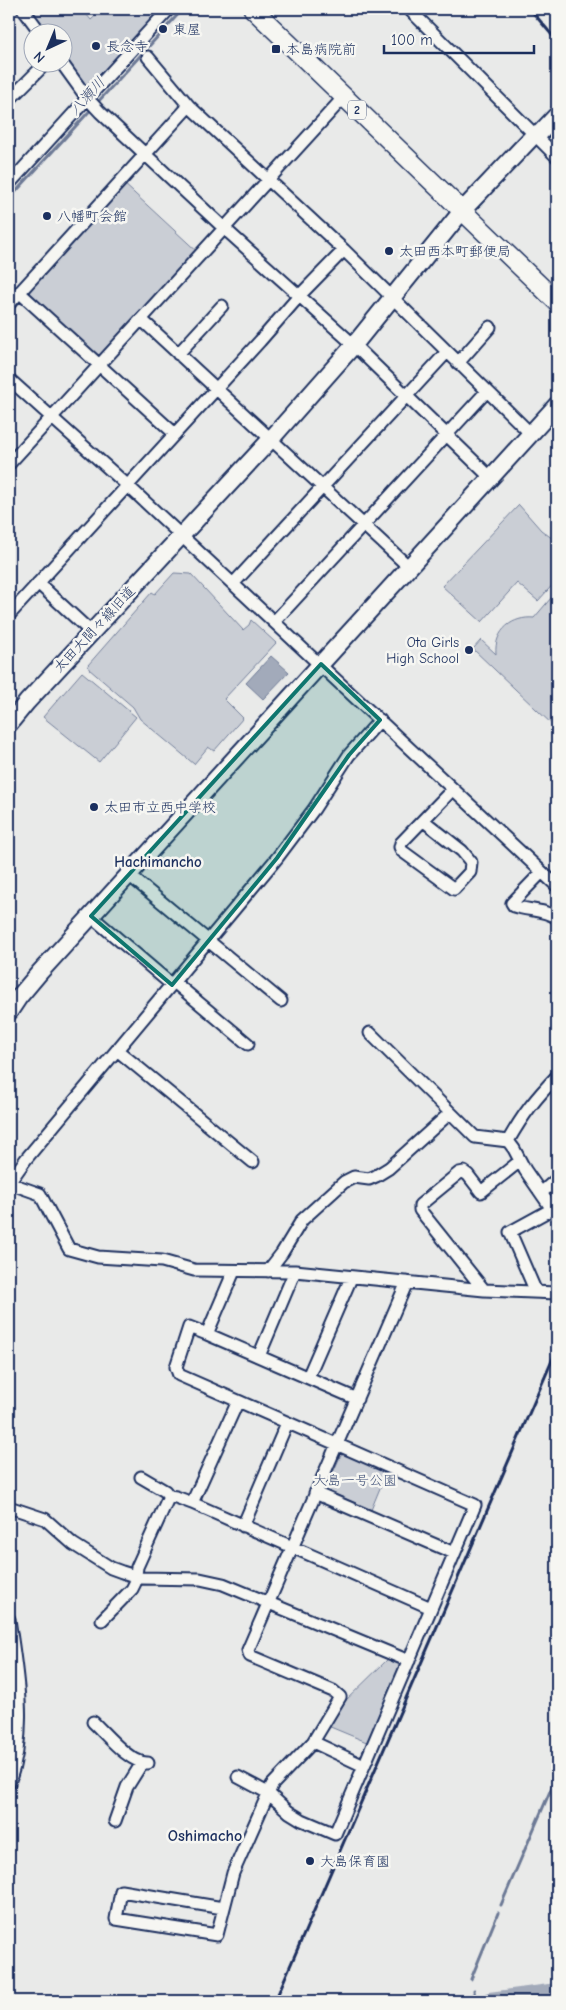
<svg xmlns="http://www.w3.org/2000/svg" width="566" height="2010" viewBox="0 0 566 2010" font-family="'Comic Neue','Klee One',sans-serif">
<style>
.green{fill:#caced5;stroke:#727e9a}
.water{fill:#a2aaba;stroke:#6c7995}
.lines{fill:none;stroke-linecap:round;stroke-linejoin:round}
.stream{stroke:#6c7995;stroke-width:3}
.river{stroke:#a2aaba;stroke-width:18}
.street-casing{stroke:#1b2f5e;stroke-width:15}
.secondary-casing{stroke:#1b2f5e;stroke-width:20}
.primary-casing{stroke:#1b2f5e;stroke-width:21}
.street{stroke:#f6f6f2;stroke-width:11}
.secondary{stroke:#f6f6f2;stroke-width:16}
.primary{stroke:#f6f6f2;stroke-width:18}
.rail{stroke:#1b2f5e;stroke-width:3}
.marked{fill:#0f766e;fill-opacity:0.2;stroke:#0f766e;stroke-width:4;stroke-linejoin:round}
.poi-dot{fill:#1b2f5e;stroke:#f6f6f2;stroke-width:2}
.labels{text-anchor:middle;stroke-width:5;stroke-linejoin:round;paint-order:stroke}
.shield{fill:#f6f6f2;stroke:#5d6b8a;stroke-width:1}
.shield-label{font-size:12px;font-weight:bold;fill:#1b2f5e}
.poi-label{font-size:14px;fill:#1b2f5e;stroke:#f6f6f2;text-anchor:start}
.street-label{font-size:14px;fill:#1b2f5e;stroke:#f6f6f2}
.park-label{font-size:14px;fill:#47577c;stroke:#f6f6f2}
.water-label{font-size:15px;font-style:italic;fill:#44547a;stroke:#f6f6f2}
.neighbourhood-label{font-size:15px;font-weight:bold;fill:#1b2f5e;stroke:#f6f6f2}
.quarter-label{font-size:16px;font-weight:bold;fill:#1b2f5e;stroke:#f6f6f2}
</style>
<rect width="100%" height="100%" fill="#e9eae9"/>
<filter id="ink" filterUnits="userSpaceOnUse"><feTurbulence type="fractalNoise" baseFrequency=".02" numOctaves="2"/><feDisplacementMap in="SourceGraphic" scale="10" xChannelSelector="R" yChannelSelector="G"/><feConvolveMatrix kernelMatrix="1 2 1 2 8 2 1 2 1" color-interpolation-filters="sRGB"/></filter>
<g filter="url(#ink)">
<path class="green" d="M 30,9 L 82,9 L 91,20 L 103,9 L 163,9 L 87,93 L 63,57 L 62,32 L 46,32 Z
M 121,181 L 201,255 L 100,365 L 19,292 Z
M 519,505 L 541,530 L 557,542 L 557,580 L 538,601 L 517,583 L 482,622 L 442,586 Z
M 174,573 L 191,574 L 243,630 L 249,625 L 251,620 L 276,643 L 224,699 L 243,718 L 214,751 L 208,747 L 194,764 L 140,719 L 133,707 L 89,669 L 88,665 L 152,592 L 155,594 Z
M 557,591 L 557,729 L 473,649 L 481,640 L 496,654 C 494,630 513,616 534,618 Z
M 82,672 L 136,717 L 99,762 L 43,717 Z
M 345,1453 L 387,1471 L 371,1510 L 328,1491 L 326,1488 L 340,1457 Z
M 389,1658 L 399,1663 L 402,1668 L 369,1743 L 328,1726 L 339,1707 Z"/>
<path class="water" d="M 271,656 L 289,672 L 263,699 L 246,683 Z"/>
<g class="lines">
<path class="stream" d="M 9,199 L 183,9
M 501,1905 L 557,1775
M 471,1979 L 498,1913
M 474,1990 L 475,2001"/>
<path class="river" d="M 490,2001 L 557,1992"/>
<defs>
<path id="street" d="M 23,9 L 40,32
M 409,9 L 557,157
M 148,57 L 189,106 L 344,250 L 531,434
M 61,62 L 87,98 L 100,112 L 225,229 L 354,345 L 491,478
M 9,100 L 47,62
M 9,184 L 169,9
M 19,292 L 175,434
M 9,304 L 189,106
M 142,320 L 409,567
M 178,354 L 222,306
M 458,363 L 490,327
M 9,379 L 127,485 L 557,886
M 9,464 L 344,97
M 38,583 L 91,632
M 233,584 L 447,352
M 9,615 L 260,341 L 300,295 L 344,250
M 274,622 L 487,391
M 424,821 L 462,851 L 471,862 L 470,872 L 454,889 L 402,851 L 400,847 L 401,843 L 453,789
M 542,872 L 512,903 L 514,906 C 529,911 544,909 557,918
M 129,875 L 281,1001
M 91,916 L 172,985
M 174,982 L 248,1044
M 370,1033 L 475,1137 L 508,1141 L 514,1149 L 525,1170 L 552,1209 L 510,1232 L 536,1292
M 117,1050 L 253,1162
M 508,1141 C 524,1113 535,1099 557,1076
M 9,1183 L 26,1159 L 277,858 L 314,809 L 349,755 L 380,720
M 9,1183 L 40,1194 L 69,1249 L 98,1257 L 162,1261 L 194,1270 L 295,1271 L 484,1290 L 557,1293
M 541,1193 L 557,1179
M 268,1271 L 282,1253 L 302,1220 L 344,1182 L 354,1177 L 369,1179 L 376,1176 L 389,1168 L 450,1113
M 484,1290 L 420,1210 L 420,1205 L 459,1173 L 464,1172 L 468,1175 L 481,1192 L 520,1161
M 207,1334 L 234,1271
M 259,1356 L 295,1271
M 308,1377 L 351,1278
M 141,1477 L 165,1491 L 169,1496 L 176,1497 L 192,1503 L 431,1608
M 315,1493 L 454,1553
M 192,1503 L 238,1401
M 9,1507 L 45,1519 L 73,1544 L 111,1568 L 122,1572 L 141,1578 L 200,1579 L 223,1584 L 409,1661
M 243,1526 L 287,1423
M 9,1619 C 17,1674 28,1730 9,1783
M 102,1620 L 132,1589 L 135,1583 L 137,1567 L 169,1496
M 93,1722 C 106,1734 130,1764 148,1763
M 313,1742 L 364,1766
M 238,1777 L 268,1793 L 289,1812 L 302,1820 L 335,1834 L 475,1505 L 179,1375 L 176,1367 L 189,1327 L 207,1334 L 357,1399
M 115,1821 L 127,1787 L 142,1763
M 223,1908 L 121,1891 L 116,1919 L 217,1935 L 233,1873 L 272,1785 L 313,1742 L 340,1697 L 333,1691 L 250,1656 L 248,1650 L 407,1282"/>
<path id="secondary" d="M 9,724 L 27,702 L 271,439 L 354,345 L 462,211 L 534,135 L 540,133 L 557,115
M 9,1012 L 19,997 L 40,972 L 557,405"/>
<path id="primary" d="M 253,9 L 557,302"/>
</defs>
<use href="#street" class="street-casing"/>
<use href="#secondary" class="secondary-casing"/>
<use href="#primary" class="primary-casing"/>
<use href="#street" class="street"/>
<use href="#secondary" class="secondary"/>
<use href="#primary" class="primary"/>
<path class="rail" d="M 530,9 L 557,41
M 275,2001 L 557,1349"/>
</g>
</g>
<path class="marked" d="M 321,664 L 380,720 L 349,755 L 277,858 L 172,985 L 91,916 Z"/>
<g class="poi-dot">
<circle cx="163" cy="29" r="5"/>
<circle cx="96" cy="46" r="5"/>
<rect x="271" y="44" width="10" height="10" rx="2.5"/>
<circle cx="47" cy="216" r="5"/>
<circle cx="389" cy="251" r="5"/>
<circle cx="469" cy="650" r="5"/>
<circle cx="94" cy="807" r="5"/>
<circle cx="310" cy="1861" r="5"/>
</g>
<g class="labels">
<rect class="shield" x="348" y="100.5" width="18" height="19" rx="4"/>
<g class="shield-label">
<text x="357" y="114">2</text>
</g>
<g class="poi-label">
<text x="173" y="34">東屋</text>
<text x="106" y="51">長念寺</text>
<text x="286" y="54">本島病院前</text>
<text x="57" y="221">八幡町会館</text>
<text x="399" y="256">太田西本町郵便局</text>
<text x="459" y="647" text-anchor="end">Ota Girls<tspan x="459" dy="16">High School</tspan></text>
<text x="104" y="812">太田市立西中学校</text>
<text x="320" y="1866">大島保育園</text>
</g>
<g class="street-label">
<text transform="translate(94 629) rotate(-47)" y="5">太田大間々線旧道</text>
</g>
<g class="park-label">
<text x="355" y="1485">大島一号公園</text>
</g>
<g class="water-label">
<text transform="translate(87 96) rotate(-48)" y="5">八瀬川</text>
</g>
<g class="neighbourhood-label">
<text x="158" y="867">Hachimancho</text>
</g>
<g class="quarter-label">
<text x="205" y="1841">Oshimacho</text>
</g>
</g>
<rect width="566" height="2010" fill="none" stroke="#f6f6f2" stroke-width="30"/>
<rect x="15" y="15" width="536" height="1980" fill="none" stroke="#1b2f5e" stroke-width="2" filter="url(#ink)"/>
<g transform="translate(48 48) rotate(224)"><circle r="24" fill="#f6f6f2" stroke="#9ea6b7"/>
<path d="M0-4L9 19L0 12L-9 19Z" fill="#1b2f5e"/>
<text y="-8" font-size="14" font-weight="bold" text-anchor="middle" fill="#1b2f5e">N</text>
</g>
<path d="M384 45v8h150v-8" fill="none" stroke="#1b2f5e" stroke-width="2.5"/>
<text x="391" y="45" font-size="15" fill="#1b2f5e" stroke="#f6f6f2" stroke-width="4" paint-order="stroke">100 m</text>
</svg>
